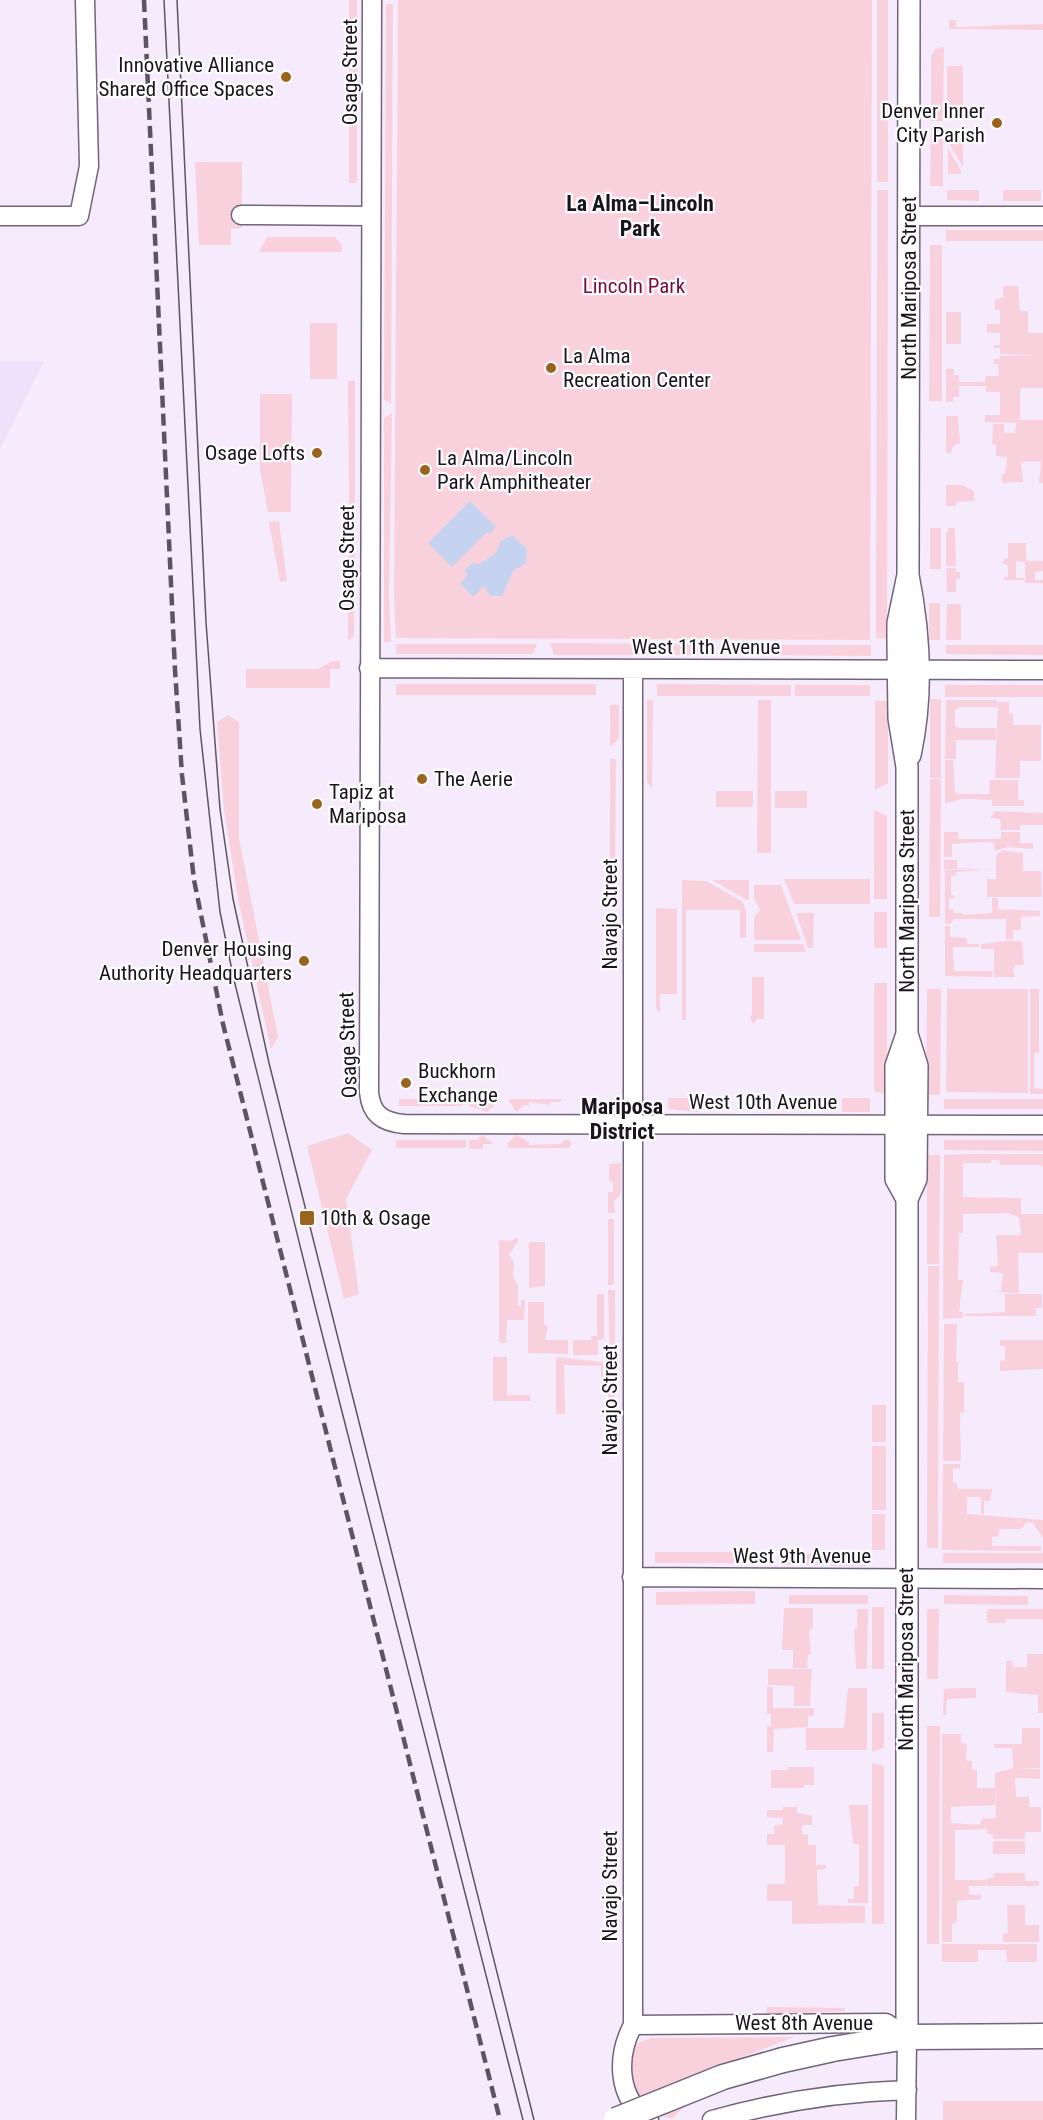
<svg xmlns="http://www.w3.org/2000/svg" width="1043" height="2120" viewBox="0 0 1043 2120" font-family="'Roboto Condensed',sans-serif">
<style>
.built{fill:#f1e0fc}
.green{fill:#f9d1dd}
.water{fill:#c5d3f1}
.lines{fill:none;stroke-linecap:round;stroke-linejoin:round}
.minor-casing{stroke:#72647c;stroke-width:21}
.tertiary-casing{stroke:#72647c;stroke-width:24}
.secondary-casing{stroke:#72647c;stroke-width:27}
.minor{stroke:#fff;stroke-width:18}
.tertiary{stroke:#fff;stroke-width:21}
.secondary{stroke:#fff;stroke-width:24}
.tram{stroke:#5c5561;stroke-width:1.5}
.rail{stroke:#5c5561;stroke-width:4.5;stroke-dasharray:12 6;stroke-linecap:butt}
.secondary-bridge-casing{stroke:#72647c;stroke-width:27;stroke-linecap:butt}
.secondary-bridge{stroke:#fff;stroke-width:24}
.poi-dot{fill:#9a631e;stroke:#fdfdfd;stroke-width:2}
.labels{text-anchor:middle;stroke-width:4.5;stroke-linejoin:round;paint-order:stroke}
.poi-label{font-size:21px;fill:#19141d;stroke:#fdfdfd;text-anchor:start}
.street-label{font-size:21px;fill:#19141d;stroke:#fdfdfd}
.park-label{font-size:21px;fill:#760b40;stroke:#fdfdfd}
.neighbourhood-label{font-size:22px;font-weight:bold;fill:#19141d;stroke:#fdfdfd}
</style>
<rect width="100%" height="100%" fill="#f5ebfc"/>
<path class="built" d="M 0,361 L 44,361 L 0,449 Z"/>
<path class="green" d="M 349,0 L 357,0 L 357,183 L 349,183 Z
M 398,0 L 872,0 L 870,640 L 396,638 L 394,595 Z
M 877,0 L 888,0 L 888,182 L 877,182 Z
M 386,4 L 393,4 L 391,404 L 384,399 Z
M 949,20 L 956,20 L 956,27 L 1043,24 L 1043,30 L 949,29 Z
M 944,47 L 943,121 L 931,121 L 931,56 L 935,49 Z
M 947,66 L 963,66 L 963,118 L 947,118 Z
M 931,128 L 943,128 L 943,186 L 930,186 Z
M 947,129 L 963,129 L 963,167 L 947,140 Z
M 948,148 L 961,171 L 961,174 L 948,174 Z
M 195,162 L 242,162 L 242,228 L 231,229 L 231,245 L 199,245 Z
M 877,190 L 888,190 L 887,639 L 876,638 Z
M 947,190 L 979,190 L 979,201 L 947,200 Z
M 1003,190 L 1041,190 L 1041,201 L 1003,201 Z
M 946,230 L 1043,230 L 1043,241 L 946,241 Z
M 267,237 L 335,237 L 342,245 L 342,252 L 259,252 Z
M 930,245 L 942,245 L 942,401 L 929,401 Z
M 1003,286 L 1018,286 L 1020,311 L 1028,311 L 1028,333 L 1043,333 L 1043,388 L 1021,388 L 1020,392 L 1020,420 L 1043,420 L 1043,483 L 1039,483 L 1041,461 L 1021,462 L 1023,482 L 1002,483 L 1002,474 L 1005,474 L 1007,457 L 996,456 L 996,445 L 992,444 L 993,424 L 1004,424 L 1004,433 L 1015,433 L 1016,423 L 985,422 L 985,415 L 1000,415 L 1000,392 L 986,392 L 986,386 L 959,386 L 959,397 L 953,397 L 953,402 L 946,402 L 946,369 L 954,369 L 954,375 L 959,375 L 959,382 L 985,382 L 986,376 L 999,376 L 998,364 L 994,364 L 994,359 L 1000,359 L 1000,356 L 1039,355 L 1000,354 L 1000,348 L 994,348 L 994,345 L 1000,345 L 1000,333 L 987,333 L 987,324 L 1000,324 L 1000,310 L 995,310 L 995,299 L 1003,298 Z
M 946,312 L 961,312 L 961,344 L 946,344 Z
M 310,323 L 337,323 L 337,379 L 310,379 Z
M 348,381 L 355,381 L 355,511 L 349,511 Z
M 260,394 L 292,394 L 291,512 L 268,512 L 260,470 Z
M 392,413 L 389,594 L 391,642 L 384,642 L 384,418 Z
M 946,416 L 958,416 L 960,443 L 953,446 L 951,453 L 946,453 Z
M 946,485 L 962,485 L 974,491 L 974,501 L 956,502 L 956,506 L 946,506 Z
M 279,521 L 287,581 L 280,582 L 269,522 Z
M 348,522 L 355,522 L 354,636 L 348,641 Z
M 930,528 L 941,528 L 941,569 L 930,569 Z
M 948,528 L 955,528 L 956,566 L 946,566 L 946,533 L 948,532 Z
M 1008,543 L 1026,543 L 1026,561 L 1043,561 L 1043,571 L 1035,572 L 1035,580 L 1043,580 L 1043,583 L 1025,583 L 1025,562 L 1016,561 L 1016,578 L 1024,578 L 1024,580 L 1004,580 L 1004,577 L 1008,577 L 1008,565 L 1003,564 L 1004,559 L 1008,558 Z
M 946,568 L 956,568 L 956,572 L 960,572 L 960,578 L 956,579 L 956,592 L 947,592 Z
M 929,603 L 940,603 L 940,640 L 929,640 Z
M 947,604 L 961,604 L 961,640 L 946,640 Z
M 550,643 L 702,644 L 698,655 L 554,655 Z
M 396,644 L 537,644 L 533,654 L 396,654 Z
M 754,645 L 871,645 L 871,656 L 759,655 L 754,650 Z
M 946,645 L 1043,645 L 1043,655 L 946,654 Z
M 332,661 L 340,661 L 340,669 L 330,669 L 330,688 L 246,688 L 246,669 L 318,669 Z
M 396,684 L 596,684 L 596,695 L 396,695 Z
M 657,684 L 791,685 L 791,696 L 657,696 Z
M 795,685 L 870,685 L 870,696 L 795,696 Z
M 945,685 L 1043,685 L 1043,697 L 945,697 Z
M 930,699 L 941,699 L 941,778 L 930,778 Z
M 647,700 L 653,700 L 652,789 L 647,782 Z
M 758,700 L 771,700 L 771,853 L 757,853 Z
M 946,700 L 997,700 L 997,707 L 959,707 L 955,711 L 955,725 L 959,728 L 996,728 L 996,740 L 956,740 L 956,759 L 945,759 Z
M 875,701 L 888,701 L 888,783 L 875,790 Z
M 998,702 L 1009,702 L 1009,713 L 1013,714 L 1013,725 L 1041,725 L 1041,761 L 1020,761 L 1020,778 L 995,778 Z
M 610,705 L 619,705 L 619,738 L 610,747 Z
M 228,715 L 239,722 L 239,838 L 278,1037 L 271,1049 L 238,899 L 224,809 L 217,722 Z
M 610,759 L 616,759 L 615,881 L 610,881 Z
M 945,760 L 953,760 L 955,792 L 959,794 L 989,794 L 990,780 L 1018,780 L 1018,800 L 1024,800 L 1024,806 L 992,806 L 992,800 C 982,800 972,798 962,799 C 956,800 952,803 945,803 Z
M 930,779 L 941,779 L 940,917 L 929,917 Z
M 716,791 L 753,791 L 753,807 L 716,807 Z
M 775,791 L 807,791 L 807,808 L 775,808 Z
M 874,810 L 887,816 L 887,899 L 874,899 Z
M 995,811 L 1043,813 L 1043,825 L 1020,825 L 1020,830 L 1001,830 L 1000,819 L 990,818 Z
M 944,832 L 958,832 L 958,839 L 995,839 L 1001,838 L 1001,832 L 1020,832 L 1020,843 L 1033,843 L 1033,849 L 1008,847 L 994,851 L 994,843 C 981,842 965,843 952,844 L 952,857 L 944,857 Z
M 1003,850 L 1023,853 L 1023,871 L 1041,871 L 1042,897 L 987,897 L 987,879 L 996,879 L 996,855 Z
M 944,860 L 957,860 L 957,868 L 995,870 L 944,869 Z
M 945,870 L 983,870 L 956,872 L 956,876 L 951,876 L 951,894 L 956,897 L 949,899 L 949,909 L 954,910 L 954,913 L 963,913 L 963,915 L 992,913 L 992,898 L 998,898 L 998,909 L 1040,911 L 1040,916 L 1021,917 L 1021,930 L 1013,930 L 1013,939 L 1006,940 L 1006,919 L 955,919 L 950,924 L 945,924 Z
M 784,879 L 870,879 L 870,904 L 794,904 Z
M 682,880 L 706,881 L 743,902 L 746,911 L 746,938 L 740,938 L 740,910 L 686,910 L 686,1020 L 682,1020 Z
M 712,880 L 749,880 L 749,902 L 749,901 Z
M 754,885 L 781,885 L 801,940 L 754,940 L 754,917 L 760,910 L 754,898 Z
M 656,908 L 677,909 L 677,994 L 660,994 L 660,1013 L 656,1008 Z
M 874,912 L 887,912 L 887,948 L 874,948 Z
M 796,913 L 814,913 L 813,948 L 808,948 Z
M 945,926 L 950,926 L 950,937 L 967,938 L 967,944 L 979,944 L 979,947 L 953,947 L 954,971 L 993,971 L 992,977 L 945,976 Z
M 1006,941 L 1022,941 L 1024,965 L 1016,965 L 1013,970 L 1015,977 L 994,977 L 994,949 L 981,949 L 981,944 Z
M 754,944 L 803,944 L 806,952 L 754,952 Z
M 752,977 L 764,977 L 764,1019 L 757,1019 L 753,1024 L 750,1018 L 752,1013 Z
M 874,983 L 887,983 L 887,1095 L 874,1091 Z
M 927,989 L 941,989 L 940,1095 L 926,1095 Z
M 947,989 L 1028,989 L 1028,1093 L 946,1092 Z
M 1030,989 L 1039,989 L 1039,1053 L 1034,1053 L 1034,1088 L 1043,1089 L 1043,1094 L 1030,1094 Z
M 469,1098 L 479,1098 L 480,1103 L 494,1103 L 494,1106 L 487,1112 L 469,1106 Z
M 668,1098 L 709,1098 L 709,1107 L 697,1112 L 668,1109 Z
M 842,1098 L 870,1098 L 870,1112 L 842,1112 Z
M 399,1099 L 463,1099 L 463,1106 L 399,1106 Z
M 508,1099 L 562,1099 L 560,1102 L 550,1102 L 550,1105 L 530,1102 L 529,1105 L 524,1105 L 516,1112 Z
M 944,1099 L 1043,1099 L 1043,1109 L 944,1109 Z
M 348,1133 L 372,1150 L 346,1199 L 359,1294 L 344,1299 L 307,1146 Z
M 482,1135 L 494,1144 L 483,1144 L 483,1149 L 469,1149 L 469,1140 L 477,1140 Z
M 516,1135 L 529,1142 L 529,1145 L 560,1144 L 566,1139 L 572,1143 L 569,1148 L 508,1148 L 508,1143 Z
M 396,1140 L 466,1140 L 466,1148 L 396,1148 Z
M 944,1140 L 1043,1140 L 1043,1151 L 944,1150 Z
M 964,1154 L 1043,1154 L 1043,1167 L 1040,1165 L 1000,1165 L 999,1160 L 991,1160 L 991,1163 L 963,1163 L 963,1197 L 1021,1198 L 1021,1214 L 1043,1214 L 1043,1253 L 1018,1253 L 1019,1293 L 993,1292 L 1001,1291 L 1003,1273 L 990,1272 L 990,1267 L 998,1266 L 996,1235 L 1021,1235 L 1019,1217 L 1008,1213 L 963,1214 L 963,1233 L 959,1233 L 958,1280 L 963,1280 L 959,1312 L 963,1312 L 963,1318 L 943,1319 L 944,1155 Z
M 927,1155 L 940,1155 L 939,1264 L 927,1264 Z
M 621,1163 L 621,1194 L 614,1201 L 615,1213 L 608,1213 L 608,1192 L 613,1192 L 613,1182 L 609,1181 L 609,1164 Z
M 608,1219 L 614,1219 L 614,1285 L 608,1285 Z
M 518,1237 L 518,1241 L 509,1255 L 514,1262 L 513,1277 L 518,1286 L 518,1306 L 521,1306 L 521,1300 L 525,1300 L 524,1320 L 507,1320 L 506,1343 L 499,1343 L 499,1240 L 511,1241 Z
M 529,1242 L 545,1242 L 545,1286 L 529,1288 Z
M 928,1266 L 939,1266 L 938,1548 L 927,1548 Z
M 608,1290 L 615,1290 L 615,1346 L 620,1357 L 610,1357 Z
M 597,1294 L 604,1294 L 604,1339 L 598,1340 L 598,1355 L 573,1355 L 573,1340 L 591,1340 L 591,1336 L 597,1336 Z
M 1005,1294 L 1042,1294 L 1042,1308 L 1036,1308 L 1036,1316 L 965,1316 L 965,1314 L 1005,1312 Z
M 528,1302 L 544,1302 L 544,1325 L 548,1326 L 545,1340 L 568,1340 L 568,1354 L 528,1353 Z
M 944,1324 L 957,1324 L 956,1361 L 958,1361 L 958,1382 L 964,1382 L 964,1413 L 960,1413 L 961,1461 L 943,1461 Z
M 1000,1340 L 1043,1340 L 1043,1369 L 1000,1371 L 1000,1361 L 1005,1360 L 1005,1346 L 1000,1346 Z
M 493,1357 L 507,1357 L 507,1395 L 530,1395 L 530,1401 L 493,1401 Z
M 556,1357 L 603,1362 L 603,1387 L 601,1387 L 601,1366 L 564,1365 L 565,1414 L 556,1414 Z
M 612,1362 L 620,1362 L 614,1374 L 614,1424 L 608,1424 L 608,1371 L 612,1371 Z
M 872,1405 L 886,1405 L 886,1442 L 872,1442 Z
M 872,1446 L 886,1446 L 886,1510 L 872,1510 Z
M 943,1464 L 960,1464 L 960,1468 L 953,1469 L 953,1483 L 957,1483 L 957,1489 L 992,1489 L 990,1501 L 984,1501 L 984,1514 L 981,1514 L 981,1497 L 967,1497 L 967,1514 L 1043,1520 L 1043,1538 L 1033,1523 L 1027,1522 L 1021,1529 L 999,1529 L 999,1536 L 992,1537 L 992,1546 L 1041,1546 L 1041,1551 L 942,1550 Z
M 872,1514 L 885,1514 L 885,1550 L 872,1550 Z
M 655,1552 L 750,1552 L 750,1563 L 655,1563 Z
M 943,1553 L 1043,1553 L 1043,1563 L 943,1563 Z
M 781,1554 L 824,1554 L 824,1565 L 781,1565 Z
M 831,1555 L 867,1555 L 867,1566 L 831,1566 Z
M 755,1591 L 755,1604 L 656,1605 L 656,1592 Z
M 789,1595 L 868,1595 L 868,1604 L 789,1604 Z
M 944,1595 L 1028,1596 L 1028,1605 L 944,1604 Z
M 872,1607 L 884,1607 L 884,1669 L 872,1669 Z
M 784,1608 L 813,1608 L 813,1629 L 809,1630 L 811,1654 L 808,1655 L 807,1668 L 793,1668 L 793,1650 L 782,1650 Z
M 857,1609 L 868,1609 L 867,1669 L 856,1669 L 854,1629 L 857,1629 Z
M 927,1609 L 939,1609 L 938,1679 L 927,1679 Z
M 987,1609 L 1043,1609 L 1043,1623 L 1042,1619 L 1006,1619 L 1006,1623 L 987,1623 Z
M 1027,1654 L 1043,1654 L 1043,1713 L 1038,1713 L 1038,1695 L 1006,1692 L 1006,1661 L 1012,1661 L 1013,1667 L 1027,1667 Z
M 768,1669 L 812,1669 L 810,1706 L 794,1706 L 794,1686 L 768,1685 Z
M 767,1687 L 773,1687 L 773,1708 L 814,1708 L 814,1716 L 808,1716 L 808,1727 L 774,1729 L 773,1752 L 767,1752 L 767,1727 L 771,1726 L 771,1714 L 767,1714 Z
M 848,1688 L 867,1688 L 867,1750 L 806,1750 L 806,1728 L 844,1728 Z
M 964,1688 L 976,1688 L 976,1698 L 947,1699 L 946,1715 L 943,1715 L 944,1689 Z
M 872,1713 L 884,1713 L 884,1748 L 872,1752 Z
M 927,1726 L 940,1726 L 939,1944 L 927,1944 Z
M 1022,1728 L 1040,1728 L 1040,1768 L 1016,1768 L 1040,1769 L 1040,1779 L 1015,1778 L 1016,1797 L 1029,1797 L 1029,1807 L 1041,1807 L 1041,1832 L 1025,1832 L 1025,1839 L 993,1839 L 993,1834 L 987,1834 L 987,1829 L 955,1830 L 955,1880 L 986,1880 L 986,1886 L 969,1886 L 969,1895 L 981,1895 L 981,1899 L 957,1901 L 957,1921 L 952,1924 L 952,1942 L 942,1942 L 942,1734 L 961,1734 L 961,1743 L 967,1744 L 966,1761 L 972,1761 L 972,1770 L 977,1770 L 977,1788 L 995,1788 L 995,1805 L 951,1807 L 951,1823 L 980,1825 L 981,1819 L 996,1818 L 995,1773 L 1013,1768 L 1012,1748 L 994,1748 L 994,1744 L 1022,1744 Z
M 872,1763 L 884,1766 L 884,1924 L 872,1924 Z
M 788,1767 L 814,1767 L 814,1785 L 804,1785 L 804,1788 L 771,1788 L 771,1770 L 788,1770 Z
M 849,1805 L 868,1805 L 868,1903 L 848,1903 L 848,1899 L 854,1899 L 854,1886 L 859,1886 L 859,1845 L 853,1843 Z
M 783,1807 L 797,1807 L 797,1813 L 812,1816 L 812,1825 L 802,1825 L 802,1834 L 808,1835 L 808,1845 L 816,1845 L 816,1865 L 826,1865 L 826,1869 L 817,1870 L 818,1905 L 865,1906 L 865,1923 L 792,1924 L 792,1901 L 767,1901 L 767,1884 L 785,1884 L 785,1845 L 767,1845 L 767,1834 L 774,1834 L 774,1826 L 783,1824 L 782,1818 L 767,1817 L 767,1810 L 783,1810 Z
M 993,1841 L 1025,1841 L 1025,1854 L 993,1854 Z
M 994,1873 L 1025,1873 L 1025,1881 L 1039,1881 L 1039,1886 L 987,1886 L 987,1878 L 993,1878 Z
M 1007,1905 L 1025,1905 L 1025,1925 L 1039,1925 L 1039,1942 L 1003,1942 L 1003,1934 L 1008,1933 Z
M 942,1944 L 1037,1944 L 1037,1962 L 1007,1962 L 1006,1950 L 978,1950 L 978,1962 L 942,1962 Z
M 767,2007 L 845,2008 L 845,2011 L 766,2015 Z
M 794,2037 L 727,2063 L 672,2119 C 654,2114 630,2100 629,2079 C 629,2068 631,2056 632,2045 L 651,2038 Z
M 943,2101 L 1043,2101 L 1043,2120 L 943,2120 Z"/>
<path class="water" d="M 470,501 L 496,527 L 490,534 L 487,532 L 452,567 L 428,543 Z
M 512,535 L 527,549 L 526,563 L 513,571 L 502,596 L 490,596 L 484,586 L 473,597 L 460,583 L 468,575 L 464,571 L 473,562 L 477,565 L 495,554 L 501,541 Z"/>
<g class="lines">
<defs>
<path id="minor" d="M 372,0 L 369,1092 C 371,1114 382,1122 404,1124 L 1043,1125
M 241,215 L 371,216
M 0,216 L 79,216 L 89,166 L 85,0
M 909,216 L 1043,216
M 369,668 L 1043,670
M 633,669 L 633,2025 C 616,2057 617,2098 649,2120
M 632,1577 L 1043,1579
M 633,2025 L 886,2023 L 907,2037 L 906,2120
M 712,2120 C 776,2102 839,2092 907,2090"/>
<path id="tertiary" d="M 909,0 L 908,575 C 920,635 923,695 910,755
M 907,1199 L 896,1179 L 896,1066 L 907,1034
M 907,2037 L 907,1199 L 916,1179 L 917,1066 L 907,1034 L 907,767 L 899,718 L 898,642 L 898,623 L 908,575"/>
<path id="secondary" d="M 783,2060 L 833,2049 L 907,2037 L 1043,2036"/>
</defs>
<use href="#minor" class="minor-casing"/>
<use href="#tertiary" class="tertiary-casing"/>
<use href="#secondary" class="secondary-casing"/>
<use href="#minor" class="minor"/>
<use href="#tertiary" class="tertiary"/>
<use href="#secondary" class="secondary"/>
<path class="tram" d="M 164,0 L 200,729 L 220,912 L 234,980 L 316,1310 L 523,2120
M 177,0 L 206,622 L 220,809 L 233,899 L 269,1063 L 534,2120"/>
<path class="rail" d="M 144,0 L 175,670 L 182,775 L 194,880 L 223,1024 L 500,2120"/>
<defs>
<path id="secondary-bridge" d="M 616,2120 L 723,2077 L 783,2060"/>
</defs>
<use href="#secondary-bridge" class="secondary-bridge-casing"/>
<use href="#secondary-bridge" class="secondary-bridge"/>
</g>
<g class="poi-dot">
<circle cx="286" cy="77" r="6"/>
<circle cx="997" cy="123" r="6"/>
<circle cx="551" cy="368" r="6"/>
<circle cx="317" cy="453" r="6"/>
<circle cx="425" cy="470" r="6"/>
<circle cx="422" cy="779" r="6"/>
<circle cx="317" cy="804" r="6"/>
<circle cx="304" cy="961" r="6"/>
<circle cx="406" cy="1083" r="6"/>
<rect x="299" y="1210" width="16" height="16" rx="3"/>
</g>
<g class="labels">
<g class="poi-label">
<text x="274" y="72" text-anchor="end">Innovative Alliance<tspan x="274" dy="24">Shared Office Spaces</tspan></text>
<text x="985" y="118" text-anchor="end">Denver Inner<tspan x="985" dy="24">City Parish</tspan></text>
<text x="563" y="363">La Alma<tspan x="563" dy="24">Recreation Center</tspan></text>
<text x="305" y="460" text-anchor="end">Osage Lofts</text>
<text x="437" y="465">La Alma/Lincoln<tspan x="437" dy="24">Park Amphitheater</tspan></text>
<text x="434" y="786">The Aerie</text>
<text x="329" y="799">Tapiz at<tspan x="329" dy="24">Mariposa</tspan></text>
<text x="292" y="956" text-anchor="end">Denver Housing<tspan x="292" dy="24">Authority Headquarters</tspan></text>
<text x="418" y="1078">Buckhorn<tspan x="418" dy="24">Exchange</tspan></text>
<text x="320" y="1225">10th &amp; Osage</text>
</g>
<g class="street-label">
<text transform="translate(350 72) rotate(-90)" y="7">Osage Street</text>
<text transform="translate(909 288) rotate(-90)" y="7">North Mariposa Street</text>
<text transform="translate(347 558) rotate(-90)" y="7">Osage Street</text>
<text x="706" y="654">West 11th Avenue</text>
<text transform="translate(907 901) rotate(-90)" y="7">North Mariposa Street</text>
<text transform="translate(610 914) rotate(-90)" y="7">Navajo Street</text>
<text transform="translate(348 1045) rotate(-92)" y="7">Osage Street</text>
<text x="763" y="1109">West 10th Avenue</text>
<text transform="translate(610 1400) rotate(-90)" y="7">Navajo Street</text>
<text x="802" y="1563">West 9th Avenue</text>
<text transform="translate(906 1659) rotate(-90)" y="7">North Mariposa Street</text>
<text transform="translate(610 1886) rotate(-90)" y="7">Navajo Street</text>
<text x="804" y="2030">West 8th Avenue</text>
</g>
<g class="park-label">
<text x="634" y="293">Lincoln Park</text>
</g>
<g class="neighbourhood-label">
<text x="640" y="211">La Alma–Lincoln<tspan x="640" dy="25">Park</tspan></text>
<text x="622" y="1114">Mariposa<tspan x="622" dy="25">District</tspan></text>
</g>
</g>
</svg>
